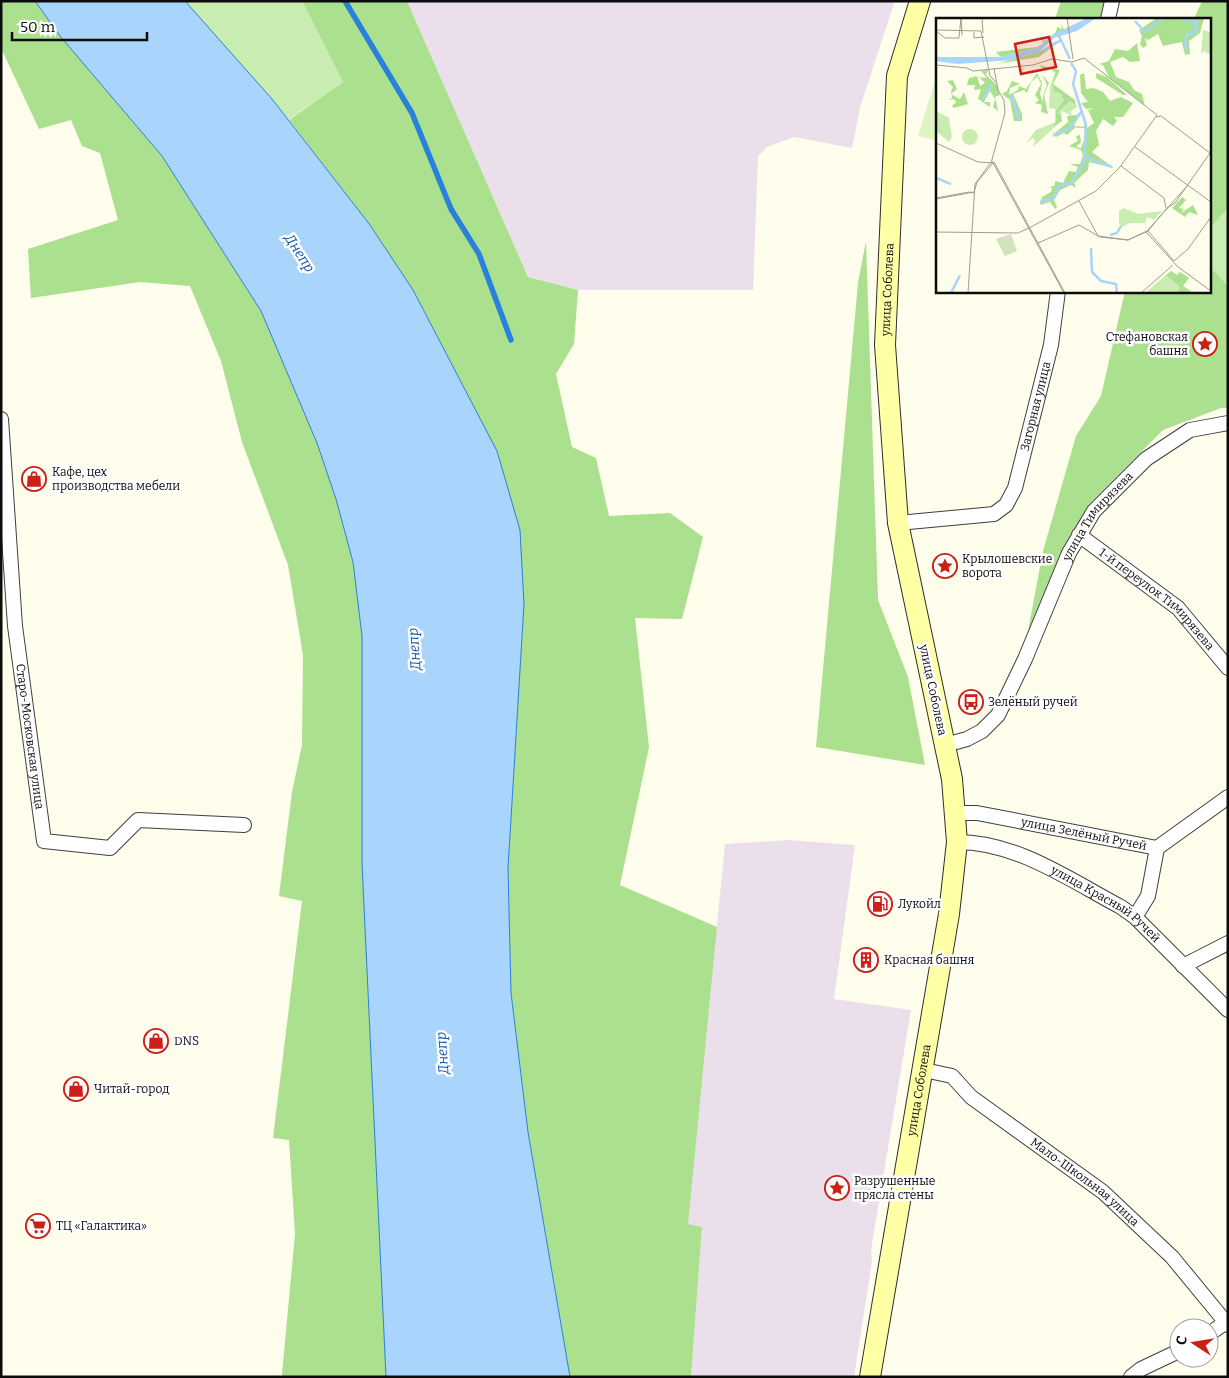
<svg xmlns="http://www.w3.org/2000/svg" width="1229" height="1378" viewBox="0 0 1229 1378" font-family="Bitter,serif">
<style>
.industrial{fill:#ecdfec}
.green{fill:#c9edb0}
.forest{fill:#aae08e}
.pitch{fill:#def4c3}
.water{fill:#a9d4fc;stroke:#2981db}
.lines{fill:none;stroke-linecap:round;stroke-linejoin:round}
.stream{stroke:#2981db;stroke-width:5.5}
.street-casing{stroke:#3f3f3f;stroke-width:16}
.secondary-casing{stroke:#2e2e2e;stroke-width:22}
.street{stroke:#fff;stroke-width:14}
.secondary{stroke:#ffffa6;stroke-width:20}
.labels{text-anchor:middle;stroke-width:5;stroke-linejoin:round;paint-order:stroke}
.street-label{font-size:12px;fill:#0c0c0c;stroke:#fff}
.poi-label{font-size:12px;fill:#0c0c0c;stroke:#fff;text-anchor:start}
.water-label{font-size:14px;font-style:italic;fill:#0952aa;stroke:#fff}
.inset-river{fill:none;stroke:#a9d4fc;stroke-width:2.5}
.inset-road{fill:none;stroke:#9e9d92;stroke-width:1}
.view{fill:#ca2116;fill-opacity:0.15;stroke:#ca2116;stroke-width:2.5}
.inset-edge{fill:none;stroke:#0c0c0c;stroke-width:2.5}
</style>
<rect width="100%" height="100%" fill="#fffdeb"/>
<path class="industrial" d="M 407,1 L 895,1 L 861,104 L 852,148 L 794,137 L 767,147 L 758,156 L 753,290 L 578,290 L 528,277 Z
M 788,840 L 855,845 L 834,999 L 911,1010 L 871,1250 L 872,1262 L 854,1377 L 691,1377 L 702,1227 L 687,1225 L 725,844 Z"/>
<path class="green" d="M 185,1 L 302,1 L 343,82 L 288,120 Z
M 1228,208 L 1228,286 L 1210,267 L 1210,228 Z"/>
<path class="forest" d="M 1,1 L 35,1 L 60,36 L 162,156 L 261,311 L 317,443 L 336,499 L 353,562 L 362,636 L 362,863 L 386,1377 L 283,1377 L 282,1374 L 295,1234 L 289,1140 L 273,1138 L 302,901 L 279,896 L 292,792 L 302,745 L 303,655 L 288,565 L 242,442 L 221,361 L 190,286 L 140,282 L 31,298 L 28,249 L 118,220 L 100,153 L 82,146 L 71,120 L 39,129 L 1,48 Z
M 302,1 L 407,1 L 528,277 L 578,290 L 574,344 L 556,374 L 572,447 L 596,458 L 609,516 L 670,513 L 703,537 L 682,619 L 635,618 L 649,747 L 620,885 L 717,927 L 688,1224 L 702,1227 L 691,1377 L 570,1377 L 528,1132 L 511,993 L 508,868 L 524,604 L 497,451 L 413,290 L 370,225 L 289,120 L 343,82 Z
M 1061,1 L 1105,1 L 1100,19 L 1055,19 Z
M 1202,1 L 1228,1 L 1228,208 L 1210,228 L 1210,19 L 1194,19 Z
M 866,241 L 878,600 L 908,677 L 925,765 L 816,747 L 858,283 Z
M 1210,267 L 1228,286 L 1228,408 L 1221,408 L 1163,430 L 1089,504 L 1028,631 L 1043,551 L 1076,436 L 1101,396 L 1125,291 L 1210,291 Z"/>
<path class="pitch" d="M 938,71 L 938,141 L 918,136 Z"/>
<path class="water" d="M 35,1 L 185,1 L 272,99 L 370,225 L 413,290 L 497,451 L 520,530 L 524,604 L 508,868 L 511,993 L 528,1132 L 570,1377 L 386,1377 L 362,863 L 362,636 L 353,562 L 336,499 L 317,443 L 261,311 L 162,156 L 60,36 Z"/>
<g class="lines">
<path class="stream" d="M 345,1 L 412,113 L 451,209 L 479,254 L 511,340"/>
<defs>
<g id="street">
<path d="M 1108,19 L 1112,1"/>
<path id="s1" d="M 1,419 L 15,626 L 44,841 L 110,848 L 138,820 L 244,825"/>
<path id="s2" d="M 898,523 L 994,514 L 1006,505 L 1015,488 L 1051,345 L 1058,291"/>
<path id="s3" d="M 1079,535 L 1178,608 L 1228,668"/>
<path id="s4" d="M 945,745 L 967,739 L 982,731 L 998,715 L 1025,659 L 1069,553 L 1094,511 L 1146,459 L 1190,430 L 1228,423"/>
<path id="s5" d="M 955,813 L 977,813 L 1157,848 L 1228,797"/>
<path id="s6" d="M 957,842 C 1017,842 1070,880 1121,907 L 1135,917 L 1228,1010"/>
<path d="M 1135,917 L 1148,896 L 1157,848"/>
<path d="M 1183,966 L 1228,943"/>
<path id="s7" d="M 924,1070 L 952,1076 L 971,1097 L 1103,1192 L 1172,1257 L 1228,1325"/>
<path d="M 1209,1334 L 1226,1322"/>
<path d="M 1131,1377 L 1141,1369 L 1179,1351"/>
</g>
<g id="secondary">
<path id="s8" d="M 870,1377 L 949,914 L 957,842 L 952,779 L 898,523 L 885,345 L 897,76 L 920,1"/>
</g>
</defs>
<use href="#street" class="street-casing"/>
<use href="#secondary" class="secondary-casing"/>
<use href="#street" class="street"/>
<use href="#secondary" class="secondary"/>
</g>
<defs>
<symbol id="sight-ring" viewBox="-11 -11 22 22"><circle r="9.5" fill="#fff" stroke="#ca2116" stroke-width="1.5"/><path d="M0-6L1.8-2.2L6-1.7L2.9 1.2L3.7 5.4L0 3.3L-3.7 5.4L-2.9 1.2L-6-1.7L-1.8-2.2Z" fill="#ca2116"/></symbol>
<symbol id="shop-ring" viewBox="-11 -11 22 22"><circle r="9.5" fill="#fff" stroke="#ca2116" stroke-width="1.5"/><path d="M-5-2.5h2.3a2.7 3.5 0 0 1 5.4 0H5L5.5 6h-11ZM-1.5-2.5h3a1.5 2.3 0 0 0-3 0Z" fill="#ca2116"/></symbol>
<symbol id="bus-ring" viewBox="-11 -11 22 22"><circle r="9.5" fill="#fff" stroke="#ca2116" stroke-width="1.5"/><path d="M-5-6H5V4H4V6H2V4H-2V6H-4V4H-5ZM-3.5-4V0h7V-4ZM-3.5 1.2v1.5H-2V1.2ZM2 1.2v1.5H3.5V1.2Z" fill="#ca2116"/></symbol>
<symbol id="fuel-ring" viewBox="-11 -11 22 22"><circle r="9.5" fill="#fff" stroke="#ca2116" stroke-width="1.5"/><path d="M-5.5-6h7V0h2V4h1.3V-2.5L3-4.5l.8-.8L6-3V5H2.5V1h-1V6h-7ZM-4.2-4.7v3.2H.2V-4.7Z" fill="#ca2116"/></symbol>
<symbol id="building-ring" viewBox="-11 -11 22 22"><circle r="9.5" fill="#fff" stroke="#ca2116" stroke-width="1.5"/><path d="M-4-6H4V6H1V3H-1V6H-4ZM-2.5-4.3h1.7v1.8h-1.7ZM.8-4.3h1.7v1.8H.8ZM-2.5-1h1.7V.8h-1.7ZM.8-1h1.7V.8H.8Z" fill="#ca2116"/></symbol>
<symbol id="supermarket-ring" viewBox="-11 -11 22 22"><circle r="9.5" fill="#fff" stroke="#ca2116" stroke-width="1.5"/><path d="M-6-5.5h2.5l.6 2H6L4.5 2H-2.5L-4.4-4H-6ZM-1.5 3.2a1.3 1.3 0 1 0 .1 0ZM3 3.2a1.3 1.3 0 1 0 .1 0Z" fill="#ca2116"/></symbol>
</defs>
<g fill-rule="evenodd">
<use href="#sight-ring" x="1191" y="330" width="28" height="28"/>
<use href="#shop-ring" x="20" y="465" width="28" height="28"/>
<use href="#sight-ring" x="931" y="552" width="28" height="28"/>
<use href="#bus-ring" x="957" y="688" width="28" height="28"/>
<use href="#fuel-ring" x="866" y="890" width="28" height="28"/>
<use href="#building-ring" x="852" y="946" width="28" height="28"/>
<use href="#shop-ring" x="142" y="1027" width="28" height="28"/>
<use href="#shop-ring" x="62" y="1075" width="28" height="28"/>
<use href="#sight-ring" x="823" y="1174" width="28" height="28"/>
<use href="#supermarket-ring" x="24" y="1212" width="28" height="28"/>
</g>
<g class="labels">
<g class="street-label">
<text dy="4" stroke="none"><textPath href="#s8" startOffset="1101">улица Соболева</textPath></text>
<text dy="4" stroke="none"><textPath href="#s2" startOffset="215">Загорная улица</textPath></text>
<text dy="4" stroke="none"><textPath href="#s4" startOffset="286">улица Тимирязева</textPath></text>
<text dy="4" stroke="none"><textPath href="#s3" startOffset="101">1-й переулок Тимирязева</textPath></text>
<text transform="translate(933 690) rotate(78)" y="4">улица Соболева</text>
<text dy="4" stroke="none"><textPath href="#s1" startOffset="319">Старо-Московская улица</textPath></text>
<text dy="4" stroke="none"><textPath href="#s5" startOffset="131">улица Зелёный Ручей</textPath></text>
<text dy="4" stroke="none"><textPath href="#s6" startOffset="164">улица Красный Ручей</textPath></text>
<text dy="4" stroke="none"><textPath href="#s8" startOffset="291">улица Соболева</textPath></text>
<text dy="4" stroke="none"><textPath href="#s7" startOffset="199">Мало-Школьная улица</textPath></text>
</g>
<g class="poi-label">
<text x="1188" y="341" text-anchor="end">Стефановская<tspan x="1188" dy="14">башня</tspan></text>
<text x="52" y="476">Кафе, цех<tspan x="52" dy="14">производства мебели</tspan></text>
<text x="962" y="563">Крылошевские<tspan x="962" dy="14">ворота</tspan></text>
<text x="988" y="706">Зелёный ручей</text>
<text x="898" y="908">Лукойл</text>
<text x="884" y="964">Красная башня</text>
<text x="174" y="1045">DNS</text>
<text x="94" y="1093">Читай-город</text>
<text x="854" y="1185">Разрушенные<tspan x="854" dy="14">прясла стены</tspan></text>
<text x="56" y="1230">ТЦ «Галактика»</text>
</g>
<g class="water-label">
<text transform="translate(300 253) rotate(57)" y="5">Днепр</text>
<text transform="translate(414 649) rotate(-94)" y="5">Днепр</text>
<text transform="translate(442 1053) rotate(-94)" y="5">Днепр</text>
</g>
</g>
<g transform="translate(936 18)">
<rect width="275" height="275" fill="#fffdeb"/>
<path d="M 267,12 L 275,14 L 275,37 L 268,33 L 265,36 ZM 113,50 L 121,54 L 116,67 L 118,74 L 124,75 L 128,82 L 121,95 L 134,83 L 142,88 L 134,94 L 137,98 L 126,93 L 121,107 L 97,129 L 99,123 L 97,120 L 90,125 L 100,112 L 120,104 L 119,91 L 113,90 L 114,68 L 119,55 ZM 0,93 L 13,100 L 16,119 L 13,124 L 0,113 ZM26 119a8 8 0 1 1 16 0a8 8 0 1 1-16 0ZM 188,190 L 202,196 L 226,193 L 218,202 L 211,199 L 209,205 L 194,205 L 186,209 L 183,206 L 183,193 ZM 230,257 L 244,269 L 241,275 L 209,275 Z" fill="#c9edb0"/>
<path d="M 221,0 L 268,0 L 264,15 L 253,23 L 254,36 L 249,37 L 246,24 L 227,28 L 222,16 L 212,22 L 209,20 L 211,27 L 207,30 L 204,26 L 206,18 L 203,12 ZM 125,6 L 129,13 L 113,20 L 101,30 L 65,39 L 60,34 L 101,29 L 107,25 L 106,21 L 110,22 L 120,14 L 121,9 L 126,11 ZM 120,23 L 124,23 L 103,39 L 60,46 L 103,34 ZM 201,25 L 204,43 L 194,44 L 187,39 L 174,44 L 180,59 L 193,64 L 198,72 L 206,76 L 209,88 L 173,59 L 167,47 L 163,46 L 173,43 L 179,31 L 192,33 ZM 103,47 L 124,52 L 117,66 L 139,82 L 139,87 L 134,83 L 121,95 L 125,96 L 126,103 L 119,108 L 120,93 L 128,82 L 124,75 L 118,74 L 116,67 L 120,54 L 113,50 L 110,53 ZM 52,52 L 50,57 L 61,67 L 64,77 L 59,79 L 62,93 L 57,89 L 59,81 L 54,73 L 48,84 L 54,84 L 54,89 L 42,81 L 45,71 L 38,72 L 39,67 L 31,67 L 33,60 L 41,58 L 44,68 L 49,65 L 43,59 L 51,60 L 45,53 ZM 101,55 L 105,63 L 106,66 L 104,76 L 107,84 L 107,78 L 111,67 L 106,56 L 113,65 L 108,77 L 112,96 L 105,94 L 106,87 L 99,85 L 103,82 L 99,77 L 105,66 L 101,58 L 100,60 L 95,64 L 91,75 L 88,72 L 77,76 L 86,96 L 86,103 L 78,103 L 74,82 L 66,76 L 71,73 L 76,63 L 84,66 L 74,70 L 73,77 L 82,72 L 83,68 L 90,71 ZM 148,55 L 150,71 L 158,70 L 167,74 L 174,83 L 185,79 L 197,85 L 187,99 L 178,99 L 181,103 L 177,108 L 167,101 L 160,113 L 163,127 L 156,134 L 178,150 L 153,144 L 152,152 L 138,165 L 140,170 L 135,167 L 124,172 L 118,182 L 121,189 L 119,191 L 114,184 L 104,187 L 106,179 L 115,174 L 116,170 L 113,170 L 119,167 L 119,163 L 127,165 L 133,153 L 140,154 L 142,149 L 134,146 L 144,146 L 147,137 L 145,132 L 133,128 L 142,123 L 140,118 L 144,117 L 145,124 L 140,129 L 145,130 L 150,117 L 148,110 L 142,110 L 140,109 L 131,117 L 128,115 L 120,119 L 116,113 L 119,115 L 132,104 L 131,98 L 141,97 L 144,93 L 138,108 L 148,109 L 149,99 L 151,110 L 158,105 L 152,92 L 158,90 L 150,91 L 145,85 L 152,84 L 145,75 L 144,57 ZM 160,55 L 171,59 L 191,77 L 187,77 L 160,60 ZM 17,62 L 21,71 L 15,76 L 24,81 L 28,74 L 32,86 L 18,90 L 16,88 L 20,84 L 18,81 L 12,82 L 16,80 L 15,73 L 17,69 L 11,63 ZM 246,179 L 250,182 L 243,190 L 248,191 L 245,195 L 257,187 L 262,197 L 253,194 L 249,199 L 236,190 ZM 235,253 L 241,257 L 244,254 L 253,260 L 247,268 L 255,273 L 254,275 L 241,275 L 244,269 L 230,257 Z" fill="#aae08e"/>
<path d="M 75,216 L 81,233 L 69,238 L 60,221 Z" fill="#d1e3ba"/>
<path d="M 151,0 L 160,0 L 141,13 L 118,20 L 103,34 L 76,42 L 21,46 L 0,43 L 0,39 L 65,39 L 101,30 L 118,16 Z" fill="#a9d4fc"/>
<path class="inset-river" d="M 246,0 L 260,6 L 261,0M 199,3 L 209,14 L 227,0M 122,16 L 134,41M 250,32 L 249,24 L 251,17 L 259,14 L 260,6M 107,33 L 125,22M 75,77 L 83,102M 47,82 L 56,66M 117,118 L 135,109 L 145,94M 149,139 L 176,149M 0,160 L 15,166M 104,184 L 117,181 L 123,168 L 135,165 L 148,145 L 150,107 L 137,66 L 140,53 L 135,45M 174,217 L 181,215 L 185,208M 155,230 L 156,254 L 165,263 L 180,266 L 181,275M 15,275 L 24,257"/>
<path class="inset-road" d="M 25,0 L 26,17M 46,0 L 47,15M 131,0 L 137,41M 0,12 L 45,13 L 54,58 L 60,64M 0,13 L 9,20 L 23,20 L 25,0M 38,14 L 38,20 L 48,19M 0,47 L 31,50 L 37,53 L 97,47 L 116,41 L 136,44 L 148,40 L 221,97 L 184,149 L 160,173 L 95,209 L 82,215 L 0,214M 0,125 L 42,144 L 56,145M 199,129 L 275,184M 56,143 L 128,275M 55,145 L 69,95 L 68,82 L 62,72 L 58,50M 185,148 L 228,180 L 230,190M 0,180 L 33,174 L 39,175M 0,181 L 38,174 L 41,164 L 58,144 L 129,275M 143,183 L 162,218 L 192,222 L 211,213 L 252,167M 212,213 L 238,243M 210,214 L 242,249 L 275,273M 102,225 L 143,207 L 164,219 L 192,222 L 212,213 L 231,190 L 239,185 L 274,135 L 225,98 L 220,99M 238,243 L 252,231 L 275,199M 32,275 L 39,166 L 56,143M 205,275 L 237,247"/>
<path class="view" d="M 113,19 L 120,49 L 85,56 L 79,26 Z"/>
<rect width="275" height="275" class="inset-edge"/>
</g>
<rect width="1229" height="1378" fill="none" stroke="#0c0c0c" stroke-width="5"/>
<g transform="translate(1194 1343) rotate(282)"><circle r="24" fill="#ffffff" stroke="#9e9e9e"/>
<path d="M0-4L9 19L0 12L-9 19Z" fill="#ca2116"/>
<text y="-8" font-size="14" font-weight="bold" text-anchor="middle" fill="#0c0c0c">С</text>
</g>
<path d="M12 32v8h135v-8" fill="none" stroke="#0c0c0c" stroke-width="2.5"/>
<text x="20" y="32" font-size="15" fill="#0c0c0c" stroke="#ffffff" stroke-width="4" paint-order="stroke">50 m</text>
</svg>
